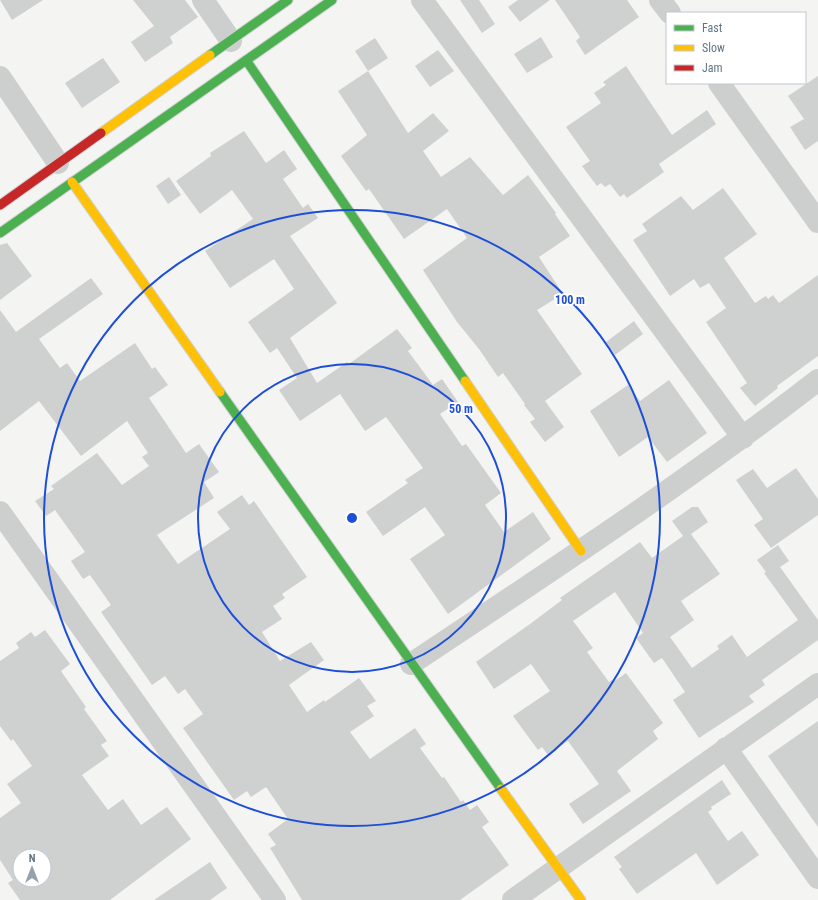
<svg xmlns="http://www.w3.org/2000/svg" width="818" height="900" viewBox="0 0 818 900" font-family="'Roboto Condensed',sans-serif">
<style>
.building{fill:#cfd0d0;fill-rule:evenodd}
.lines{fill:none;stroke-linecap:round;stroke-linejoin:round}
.fast-casing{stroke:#d0d2d2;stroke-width:11}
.slow-casing{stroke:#d0d2d2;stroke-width:11}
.jam-casing{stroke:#d0d2d2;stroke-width:11}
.street{stroke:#cdcfcf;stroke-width:22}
.fast{stroke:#4caf50;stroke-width:9}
.slow{stroke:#ffc107;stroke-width:9}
.jam{stroke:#c62828;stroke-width:9}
.ring{fill:none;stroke:#1d4ed8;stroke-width:2}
.centre{fill:#1d4ed8;stroke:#fff;stroke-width:2}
.ring-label{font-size:12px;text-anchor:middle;font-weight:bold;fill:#1d4ed8;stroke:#fff;stroke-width:4;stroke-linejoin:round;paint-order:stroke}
</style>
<rect width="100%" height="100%" fill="#f4f4f2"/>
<path class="building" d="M 0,0 L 43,0 L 12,20 Z
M 133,0 L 185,0 L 198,17 L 170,37 L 173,43 L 145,62 L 131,42 L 154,26 Z
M 460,0 L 479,0 L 495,24 L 482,33 Z
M 518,0 L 550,0 L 520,22 L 508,7 Z
M 555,0 L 627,0 L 639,17 L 585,55 L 576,41 L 580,37 Z
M 541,37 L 553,57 L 527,73 L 514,54 Z
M 375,38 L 388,58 L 368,71 L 355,51 Z
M 438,50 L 454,71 L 430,87 L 415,66 Z
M 103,58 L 120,82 L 82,108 L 65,83 Z
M 626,66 L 672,135 L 707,110 L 716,124 L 659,164 L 664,172 L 627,198 L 624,194 L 620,197 L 610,184 L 605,187 L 601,183 L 597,186 L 582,166 L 590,161 L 566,127 L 601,103 L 594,93 L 606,85 L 603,82 Z
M 368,71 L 408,133 L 433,113 L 449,131 L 423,151 L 441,177 L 470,157 L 503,195 L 528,175 L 556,213 L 555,214 L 570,236 L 539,257 L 563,294 L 537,310 L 582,374 L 545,401 L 564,427 L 545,442 L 530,422 L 535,419 L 524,405 L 525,404 L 503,373 L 498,377 L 479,349 L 457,322 L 423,270 L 467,238 L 447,209 L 404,239 L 369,189 L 366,191 L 341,156 L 367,135 L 338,91 Z
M 818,76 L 818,141 L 805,150 L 790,127 L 804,119 L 788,96 Z
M 244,131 L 266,163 L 284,150 L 297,169 L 283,179 L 303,208 L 308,204 L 318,218 L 290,236 L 337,303 L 290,338 L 317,383 L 347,362 L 349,364 L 397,329 L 412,348 L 408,351 L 433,385 L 442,379 L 458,402 L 440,414 L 462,446 L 466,444 L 501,493 L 485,505 L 504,532 L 533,512 L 551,539 L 448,614 L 410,559 L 445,535 L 425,507 L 383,536 L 366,512 L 408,483 L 405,480 L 423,468 L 386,417 L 365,431 L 340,394 L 300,421 L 279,390 L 297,378 L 277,348 L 270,353 L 248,322 L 294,289 L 274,259 L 230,288 L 205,251 L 253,219 L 232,190 L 200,214 L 176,181 L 211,156 L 210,153 Z
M 169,177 L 181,195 L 168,204 L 156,186 Z
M 723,188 L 757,234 L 724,258 L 755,303 L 766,296 L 768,299 L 773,295 L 779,303 L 818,275 L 818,356 L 777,386 L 778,388 L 755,406 L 740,388 L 747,383 L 706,322 L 726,308 L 709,283 L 700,288 L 694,279 L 670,296 L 633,240 L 647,231 L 642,224 L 681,196 L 693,210 Z
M 7,243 L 32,276 L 0,300 L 0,245 Z
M 91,278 L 103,294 L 39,339 L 60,368 L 67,363 L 80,381 L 135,343 L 152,369 L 155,367 L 168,385 L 149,398 L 186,453 L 199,444 L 219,472 L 204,482 L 214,498 L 157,535 L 178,564 L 230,529 L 217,512 L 242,495 L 249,505 L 254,501 L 307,577 L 282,594 L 285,598 L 273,606 L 282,619 L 262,632 L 280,661 L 311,642 L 324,660 L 289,685 L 307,712 L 324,700 L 325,702 L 359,678 L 376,701 L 367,706 L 374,716 L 350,732 L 370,759 L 415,728 L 426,744 L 420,748 L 442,778 L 444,777 L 461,802 L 463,800 L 470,810 L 477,805 L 489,822 L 482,827 L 509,865 L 460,900 L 302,900 L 270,848 L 276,845 L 268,834 L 288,819 L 266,787 L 251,797 L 247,791 L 234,800 L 183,728 L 203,714 L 185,689 L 178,694 L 165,676 L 152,685 L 101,612 L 111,605 L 90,575 L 83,579 L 71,561 L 85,552 L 55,510 L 46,516 L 35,501 L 54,489 L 51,486 L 97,453 L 122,485 L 149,466 L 142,457 L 148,453 L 127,421 L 81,456 L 39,401 L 0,431 L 0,310 L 16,332 Z
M 634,321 L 643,334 L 615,355 L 606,342 Z
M 669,380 L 707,433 L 667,462 L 648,437 L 619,457 L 590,411 L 628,385 L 640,401 Z
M 796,468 L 818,499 L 818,515 L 771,548 L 754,525 L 763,519 L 736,480 L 753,469 L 767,488 Z
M 692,507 L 698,507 L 708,522 L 691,534 L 720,574 L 681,601 L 694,620 L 670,637 L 692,668 L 719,649 L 717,646 L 732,635 L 747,657 L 798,620 L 764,573 L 766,572 L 757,560 L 778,545 L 789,561 L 780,567 L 818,620 L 818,640 L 762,680 L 765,685 L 749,696 L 754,702 L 699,738 L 673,700 L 685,692 L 662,658 L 654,663 L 636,638 L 643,633 L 615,592 L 573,621 L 593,648 L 587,652 L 609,682 L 612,680 L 613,682 L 626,673 L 663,723 L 653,731 L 658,739 L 617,771 L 631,791 L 583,824 L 569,804 L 599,784 L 568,741 L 548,755 L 542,747 L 538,750 L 513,716 L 550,691 L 531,664 L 494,689 L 476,662 L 530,624 L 562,600 L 560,598 L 640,542 L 652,558 L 683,536 L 672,521 Z
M 45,630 L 70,664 L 61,671 L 86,707 L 84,709 L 107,741 L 101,745 L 109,756 L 82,775 L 108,810 L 123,799 L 141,825 L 167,807 L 191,839 L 110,900 L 20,900 L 8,883 L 13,880 L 0,860 L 0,818 L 21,803 L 7,784 L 32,766 L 13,739 L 11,741 L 0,726 L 0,661 L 19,648 L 16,643 L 31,632 L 35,637 ZM 20,856 L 44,856 L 44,880 L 20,880 Z
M 818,721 L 818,827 L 768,756 Z
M 722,780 L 731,794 L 711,807 L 712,809 L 708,812 L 728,841 L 742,831 L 759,855 L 717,885 L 696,853 L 637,894 L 619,869 L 622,867 L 614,857 Z
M 210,862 L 227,888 L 210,900 L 154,900 Z"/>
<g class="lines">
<defs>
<path id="fast" d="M 210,55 L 288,0
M 246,60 L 465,381
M 0,233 L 332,0
M 220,392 L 501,789"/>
<path id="slow" d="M 101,133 L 210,55
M 72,182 L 220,392
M 465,381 L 581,551
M 501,789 L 581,900"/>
<path id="jam" d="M 0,205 L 101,133"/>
</defs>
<use href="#fast" class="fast-casing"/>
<use href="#slow" class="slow-casing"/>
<use href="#jam" class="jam-casing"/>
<path class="street" d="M 203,0 L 231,41
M 422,0 L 743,438
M 660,0 L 670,13
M 0,77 L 58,163
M 719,83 L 818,222
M 0,512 L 275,900
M 411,664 C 549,572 687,482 818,380
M 726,748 L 818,878
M 513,900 L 818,684"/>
<use href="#fast" class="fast"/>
<use href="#slow" class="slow"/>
<use href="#jam" class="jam"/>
</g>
<g class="ring">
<circle cx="352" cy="518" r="154"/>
<circle cx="352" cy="518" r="308"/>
</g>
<circle cx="352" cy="518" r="6" class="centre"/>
<g class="ring-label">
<text x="570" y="304">100 m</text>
<text x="461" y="413">50 m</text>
</g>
<rect x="666" y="12" width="140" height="72" fill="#ffffff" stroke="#c0c8ce"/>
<rect x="674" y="25" width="20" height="6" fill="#4caf50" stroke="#c0c8ce"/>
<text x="702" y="32" font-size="12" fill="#627585">Fast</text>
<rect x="674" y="45" width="20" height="6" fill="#ffc107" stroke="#c0c8ce"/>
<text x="702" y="52" font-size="12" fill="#627585">Slow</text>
<rect x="674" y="65" width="20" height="6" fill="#c62828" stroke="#c0c8ce"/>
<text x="702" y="72" font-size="12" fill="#627585">Jam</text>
<g transform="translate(32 868)"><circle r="19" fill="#ffffff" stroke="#c0c8ce"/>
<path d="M0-3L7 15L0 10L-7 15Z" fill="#95a1ab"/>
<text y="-6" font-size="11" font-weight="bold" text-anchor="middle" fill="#627585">N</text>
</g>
</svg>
